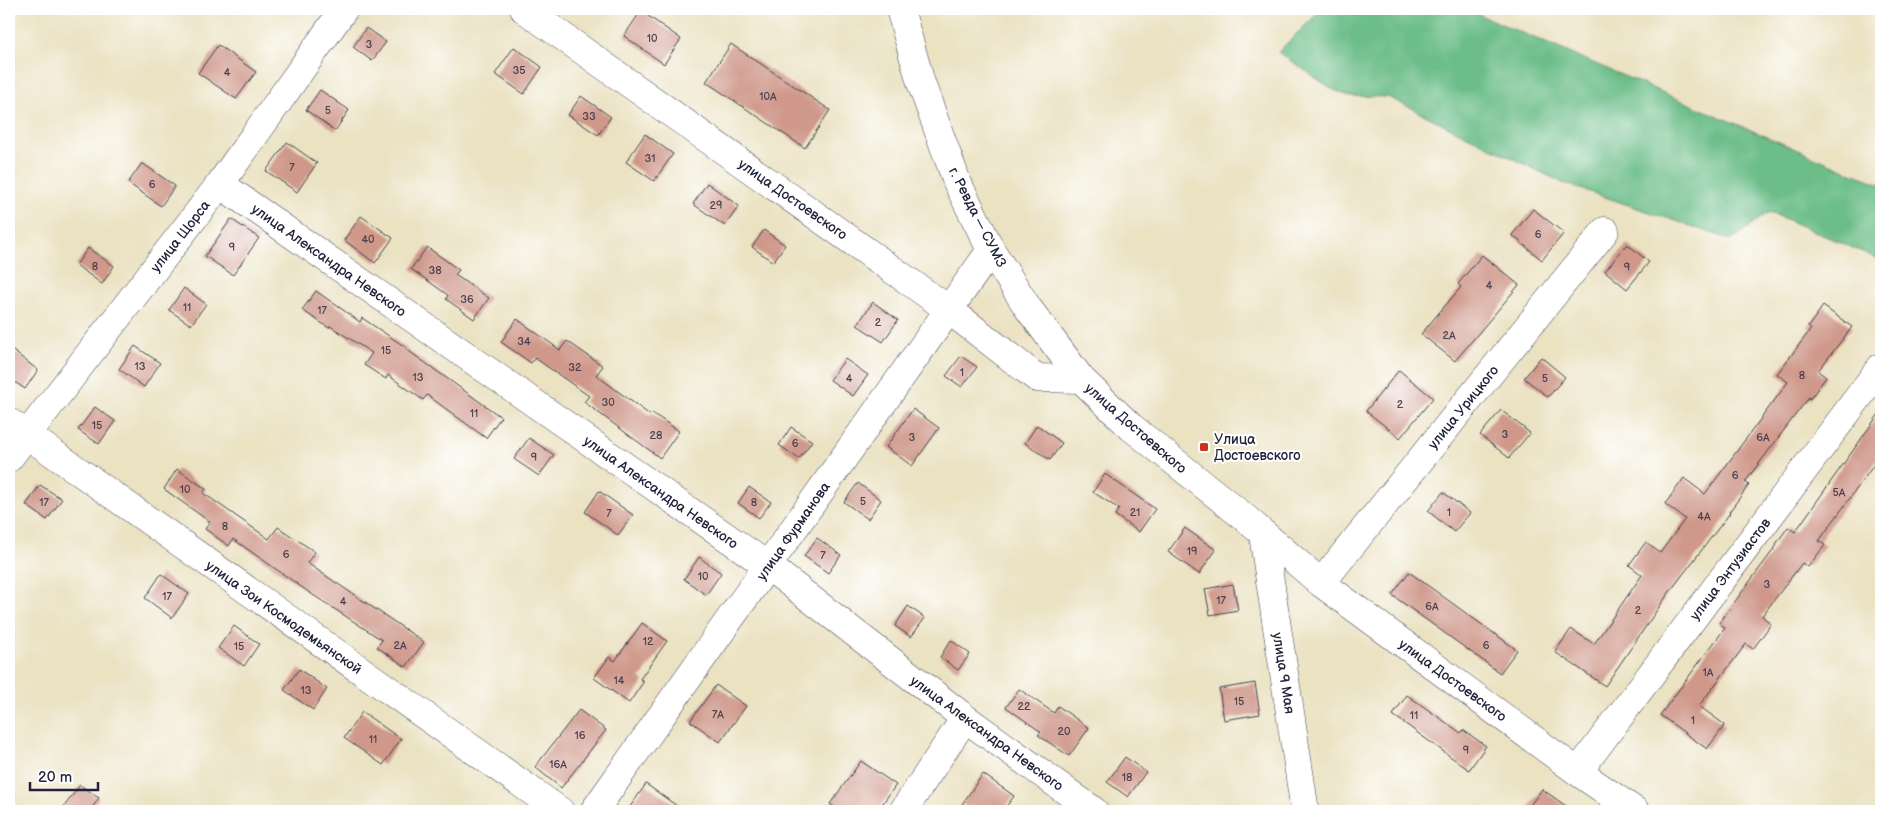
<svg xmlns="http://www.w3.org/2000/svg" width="1890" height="820" viewBox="0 0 1890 820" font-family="'Balsamiq Sans',sans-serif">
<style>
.forest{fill:#6cbd88;stroke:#477062}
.building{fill:#cf988a}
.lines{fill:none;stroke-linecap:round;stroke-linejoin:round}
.minor-casing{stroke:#403f4f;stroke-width:29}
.major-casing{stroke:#403f4f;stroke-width:29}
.minor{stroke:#fff;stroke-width:28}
.major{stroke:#fff;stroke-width:28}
.poi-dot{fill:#c8321e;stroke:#fff;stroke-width:2}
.labels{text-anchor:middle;stroke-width:4;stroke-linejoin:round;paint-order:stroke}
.number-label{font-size:11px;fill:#4d404f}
.street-label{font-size:14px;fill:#22223b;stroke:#fff}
.poi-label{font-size:14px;fill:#22223b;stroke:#fff;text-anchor:start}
</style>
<rect width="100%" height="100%" fill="#fff"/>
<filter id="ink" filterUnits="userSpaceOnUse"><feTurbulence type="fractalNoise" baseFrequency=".02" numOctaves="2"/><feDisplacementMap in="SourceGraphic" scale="10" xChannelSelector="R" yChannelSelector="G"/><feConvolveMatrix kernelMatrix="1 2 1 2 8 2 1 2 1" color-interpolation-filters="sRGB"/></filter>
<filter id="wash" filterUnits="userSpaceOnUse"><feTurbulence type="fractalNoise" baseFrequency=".0096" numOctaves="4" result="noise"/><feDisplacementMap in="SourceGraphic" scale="20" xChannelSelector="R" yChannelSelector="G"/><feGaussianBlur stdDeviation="1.12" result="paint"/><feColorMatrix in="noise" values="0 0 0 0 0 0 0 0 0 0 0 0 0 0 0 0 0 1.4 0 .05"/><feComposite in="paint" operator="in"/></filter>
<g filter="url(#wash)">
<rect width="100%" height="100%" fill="#ebe2c2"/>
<path class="forest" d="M 1322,9 L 1466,9 L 1852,173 L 1881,184 L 1881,260 L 1769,212 L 1732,240 L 1563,183 L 1388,97 L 1348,96 L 1332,89 L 1278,52 Z"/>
<g id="blocks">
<path class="building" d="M 641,11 L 681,39 L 664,64 L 624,36 Z
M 366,28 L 386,42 L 372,61 L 353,47 Z
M 731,44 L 830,110 L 805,148 L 706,82 Z
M 218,45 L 256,72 L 236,99 L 198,73 Z
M 514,47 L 542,67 L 524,94 L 495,74 Z
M 320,90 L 349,110 L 335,131 L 306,110 Z
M 581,96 L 611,117 L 598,135 L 568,115 Z
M 645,134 L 673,154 L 654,181 L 626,162 Z
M 287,142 L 317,163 L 297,192 L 266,171 Z
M 142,163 L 175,186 L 161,206 L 128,183 Z
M 707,183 L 739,206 L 725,226 L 693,204 Z
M 1533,209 L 1564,233 L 1542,260 L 1512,235 Z
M 361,216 L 393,238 L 375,263 L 344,240 Z
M 231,219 L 259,238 L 233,275 L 205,256 Z
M 764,230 L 785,245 L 773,262 L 752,247 Z
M 1627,244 L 1649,262 L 1627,289 L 1605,271 Z
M 427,247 L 459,270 L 455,275 L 489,298 L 474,319 L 446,299 L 448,295 L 411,269 Z
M 88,248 L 114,266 L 102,284 L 76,265 Z
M 1482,255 L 1519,285 L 1455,361 L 1421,334 L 1461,287 L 1458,284 Z
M 184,288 L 206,304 L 191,325 L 169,310 Z
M 316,291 L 360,322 L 362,318 L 407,348 L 406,349 L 501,417 L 486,438 L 427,395 L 423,400 L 388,375 L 386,379 L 364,365 L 372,353 L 330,326 L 329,328 L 302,310 Z
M 873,302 L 898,320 L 883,342 L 857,325 Z
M 1823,306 L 1852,327 L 1818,371 L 1826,377 L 1810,399 L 1809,397 L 1745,482 L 1749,485 L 1729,512 L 1730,513 L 1668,594 L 1605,686 L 1555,652 L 1571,629 L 1594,644 L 1642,575 L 1629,565 L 1646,542 L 1660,553 L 1685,519 L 1665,504 L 1684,478 L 1705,494 L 1788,382 L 1777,374 L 1811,329 L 1808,327 Z
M 517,319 L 560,350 L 567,341 L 603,366 L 596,375 L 650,415 L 652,413 L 679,431 L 660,458 L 584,402 L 589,396 L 535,358 L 531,363 L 501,342 Z
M 135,346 L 160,363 L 144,387 L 119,369 Z
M 9,348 L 38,370 L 25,389 L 9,378 Z
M 961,356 L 977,367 L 962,387 L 946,376 Z
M 1541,357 L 1565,377 L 1548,397 L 1524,378 Z
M 845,359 L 868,375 L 853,396 L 830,380 Z
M 1399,370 L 1433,398 L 1400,438 L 1366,411 Z
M 95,407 L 115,421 L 99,444 L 78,430 Z
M 913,409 L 939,428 L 912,466 L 886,447 Z
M 1501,410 L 1530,433 L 1509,458 L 1480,435 Z
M 1881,411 L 1881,455 L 1819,541 L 1825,545 L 1808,567 L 1802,563 L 1762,616 L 1771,624 L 1753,649 L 1746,644 L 1699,706 L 1725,725 L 1707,749 L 1660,715 L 1725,628 L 1719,623 L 1777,545 L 1776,544 L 1788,527 L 1795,532 Z
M 1037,425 L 1062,443 L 1050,460 L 1025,443 Z
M 791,427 L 812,441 L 799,459 L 779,445 Z
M 529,438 L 554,455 L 539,476 L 514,459 Z
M 177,469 L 206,489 L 203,493 L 269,539 L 278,527 L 315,552 L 307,563 L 424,642 L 406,667 L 377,647 L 382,640 L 310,593 L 233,539 L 229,546 L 205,529 L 210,522 L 164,489 Z
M 1105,474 L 1155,509 L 1139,532 L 1115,515 L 1119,509 L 1093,492 Z
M 858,483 L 881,500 L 868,519 L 844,502 Z
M 40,485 L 62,499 L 47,520 L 26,505 Z
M 749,487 L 771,502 L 759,518 L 738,503 Z
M 599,491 L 633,515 L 618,535 L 585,512 Z
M 1443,492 L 1470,513 L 1454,532 L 1428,511 Z
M 1185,528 L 1216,550 L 1199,574 L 1168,552 Z
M 817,538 L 841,555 L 828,573 L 804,556 Z
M 699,557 L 721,573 L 706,595 L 684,579 Z
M 1409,572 L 1517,650 L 1500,673 L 1392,595 Z
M 161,574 L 189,594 L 172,618 L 145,598 Z
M 1233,584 L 1238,610 L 1210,615 L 1205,589 Z
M 908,606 L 925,618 L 911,637 L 895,626 Z
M 642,623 L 667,641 L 640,679 L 644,681 L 629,703 L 594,678 L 609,657 L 615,661 Z
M 234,626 L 259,644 L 244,666 L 218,648 Z
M 951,640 L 970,654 L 958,670 L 940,657 Z
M 299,669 L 327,689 L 313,710 L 284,690 Z
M 1255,683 L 1260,714 L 1224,720 L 1219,689 Z
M 716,685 L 746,706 L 720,742 L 690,721 Z
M 1019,689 L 1054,713 L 1058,706 L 1089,728 L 1069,756 L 1038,735 L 1041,732 L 1006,707 Z
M 1407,695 L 1461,733 L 1463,730 L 1486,746 L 1469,770 L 1393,715 Z
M 579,710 L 606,730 L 561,788 L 535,767 Z
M 362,712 L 401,739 L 383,765 L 344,738 Z
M 1125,757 L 1146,772 L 1128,797 L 1107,782 Z
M 861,761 L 896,785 L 877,811 L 840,811 L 830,804 Z
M 983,774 L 1014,796 L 1003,811 L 973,811 L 962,804 Z
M 646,784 L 684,811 L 627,811 Z
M 80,785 L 99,798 L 90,811 L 61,811 Z
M 1542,789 L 1573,811 L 1526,811 Z"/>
</g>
</g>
<g filter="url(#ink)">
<use href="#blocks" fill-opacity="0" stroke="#403f4f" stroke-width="1"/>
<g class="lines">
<defs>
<path id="minor" d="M 524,9 L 948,309 L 1037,378 L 1081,379
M 220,184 L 768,566 L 965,718 L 1094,811
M 9,422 L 560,811
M 9,458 L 220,184 L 344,9
M 1263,535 L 1305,811
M 1321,583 L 1605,231
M 1578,772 L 1881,367
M 594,811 L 991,250
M 903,811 L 965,718"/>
<path id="major" d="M 900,9 L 921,83 L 957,182 L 991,250 L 1028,308 L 1081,379 L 1131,427 L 1244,517 L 1321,583 L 1578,772 L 1635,811"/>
</defs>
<use href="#minor" class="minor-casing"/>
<use href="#major" class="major-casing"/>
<use href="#minor" class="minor"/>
<use href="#major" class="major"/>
</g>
</g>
<rect class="poi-dot" x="1199" y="442" width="10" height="10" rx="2.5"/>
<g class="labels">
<g class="number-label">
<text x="652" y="42">10</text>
<text x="369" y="48">3</text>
<text x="519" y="74">35</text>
<text x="227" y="76">4</text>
<text x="768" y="100">10А</text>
<text x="328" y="114">5</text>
<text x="589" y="120">33</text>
<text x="650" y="162">31</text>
<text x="292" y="171">7</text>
<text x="152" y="188">6</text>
<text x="716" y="209">29</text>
<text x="1538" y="238">6</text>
<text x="368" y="243">40</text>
<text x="232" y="251">9</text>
<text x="95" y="270">8</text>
<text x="1627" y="271">9</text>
<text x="435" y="274">38</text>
<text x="1489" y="289">4</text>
<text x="467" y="303">36</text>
<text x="187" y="311">11</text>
<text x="322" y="314">17</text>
<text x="878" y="326">2</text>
<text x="1449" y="339">2А</text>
<text x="524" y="345">34</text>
<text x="386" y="354">15</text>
<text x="140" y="370">13</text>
<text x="575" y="371">32</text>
<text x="962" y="376">1</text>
<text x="1802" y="379">8</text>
<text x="418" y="381">13</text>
<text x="849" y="382">4</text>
<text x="1545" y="382">5</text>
<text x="608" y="406">30</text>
<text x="1400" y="408">2</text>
<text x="474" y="417">11</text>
<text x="97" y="429">15</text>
<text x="1505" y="438">3</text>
<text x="656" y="439">28</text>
<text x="912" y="441">3</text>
<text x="1763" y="441">6А</text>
<text x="795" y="447">6</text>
<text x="534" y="461">9</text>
<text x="1735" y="479">6</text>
<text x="185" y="493">10</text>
<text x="1839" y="496">5А</text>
<text x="863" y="505">5</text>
<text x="44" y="506">17</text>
<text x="754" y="506">8</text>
<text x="1135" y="516">21</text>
<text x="1449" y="516">1</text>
<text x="609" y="517">7</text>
<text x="1704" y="520">4А</text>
<text x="225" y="530">8</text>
<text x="1192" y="555">19</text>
<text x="286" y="558">6</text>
<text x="823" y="559">7</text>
<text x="703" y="580">10</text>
<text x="1767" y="588">3</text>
<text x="167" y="600">17</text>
<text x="1221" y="604">17</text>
<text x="343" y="605">4</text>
<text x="1432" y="610">6А</text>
<text x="1638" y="614">2</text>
<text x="648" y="645">12</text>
<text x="400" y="649">2А</text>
<text x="1486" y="649">6</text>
<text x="239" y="650">15</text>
<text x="1708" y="676">1А</text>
<text x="619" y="684">14</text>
<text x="306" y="694">13</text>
<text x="1239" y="705">15</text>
<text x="1024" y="710">22</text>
<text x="718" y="718">7А</text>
<text x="1414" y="719">11</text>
<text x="1693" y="724">1</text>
<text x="1064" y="735">20</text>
<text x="580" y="739">16</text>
<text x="373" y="743">11</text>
<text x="1466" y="754">9</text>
<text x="558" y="768">16А</text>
<text x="1127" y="781">18</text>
</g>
<g class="street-label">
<text transform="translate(793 199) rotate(35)" y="5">улица Достоевского</text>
<text transform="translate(978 217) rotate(63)" y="5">г. Ревда — СУМЗ</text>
<text transform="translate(180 236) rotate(-52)" y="5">улица Щорса</text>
<text transform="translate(329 260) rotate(35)" y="5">улица Александра Невского</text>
<text transform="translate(1463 407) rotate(-51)" y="5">улица Урицкого</text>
<text transform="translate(1136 428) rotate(41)" y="5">улица Достоевского</text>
<text transform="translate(661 492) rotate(35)" y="5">улица Александра Невского</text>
<text transform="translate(793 531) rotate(-55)" y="5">улица Фурманова</text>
<text transform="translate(1730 569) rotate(-53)" y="5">улица Энтузиастов</text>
<text transform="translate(284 617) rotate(35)" y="5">улица Зои Космодемьянской</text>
<text transform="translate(1284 673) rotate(81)" y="5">улица 9 Мая</text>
<text transform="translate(1453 680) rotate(36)" y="5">улица Достоевского</text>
<text transform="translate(987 733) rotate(36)" y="5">улица Александра Невского</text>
</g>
<g class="poi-label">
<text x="1214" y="444">Улица<tspan x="1214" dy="16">Достоевского</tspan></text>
</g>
</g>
<rect width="1890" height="820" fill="none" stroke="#fff" stroke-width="30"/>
<path d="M30 782v8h68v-8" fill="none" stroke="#22223b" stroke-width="2.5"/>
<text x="38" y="782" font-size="15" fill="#22223b" stroke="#ffffff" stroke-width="4" paint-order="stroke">20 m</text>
</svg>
